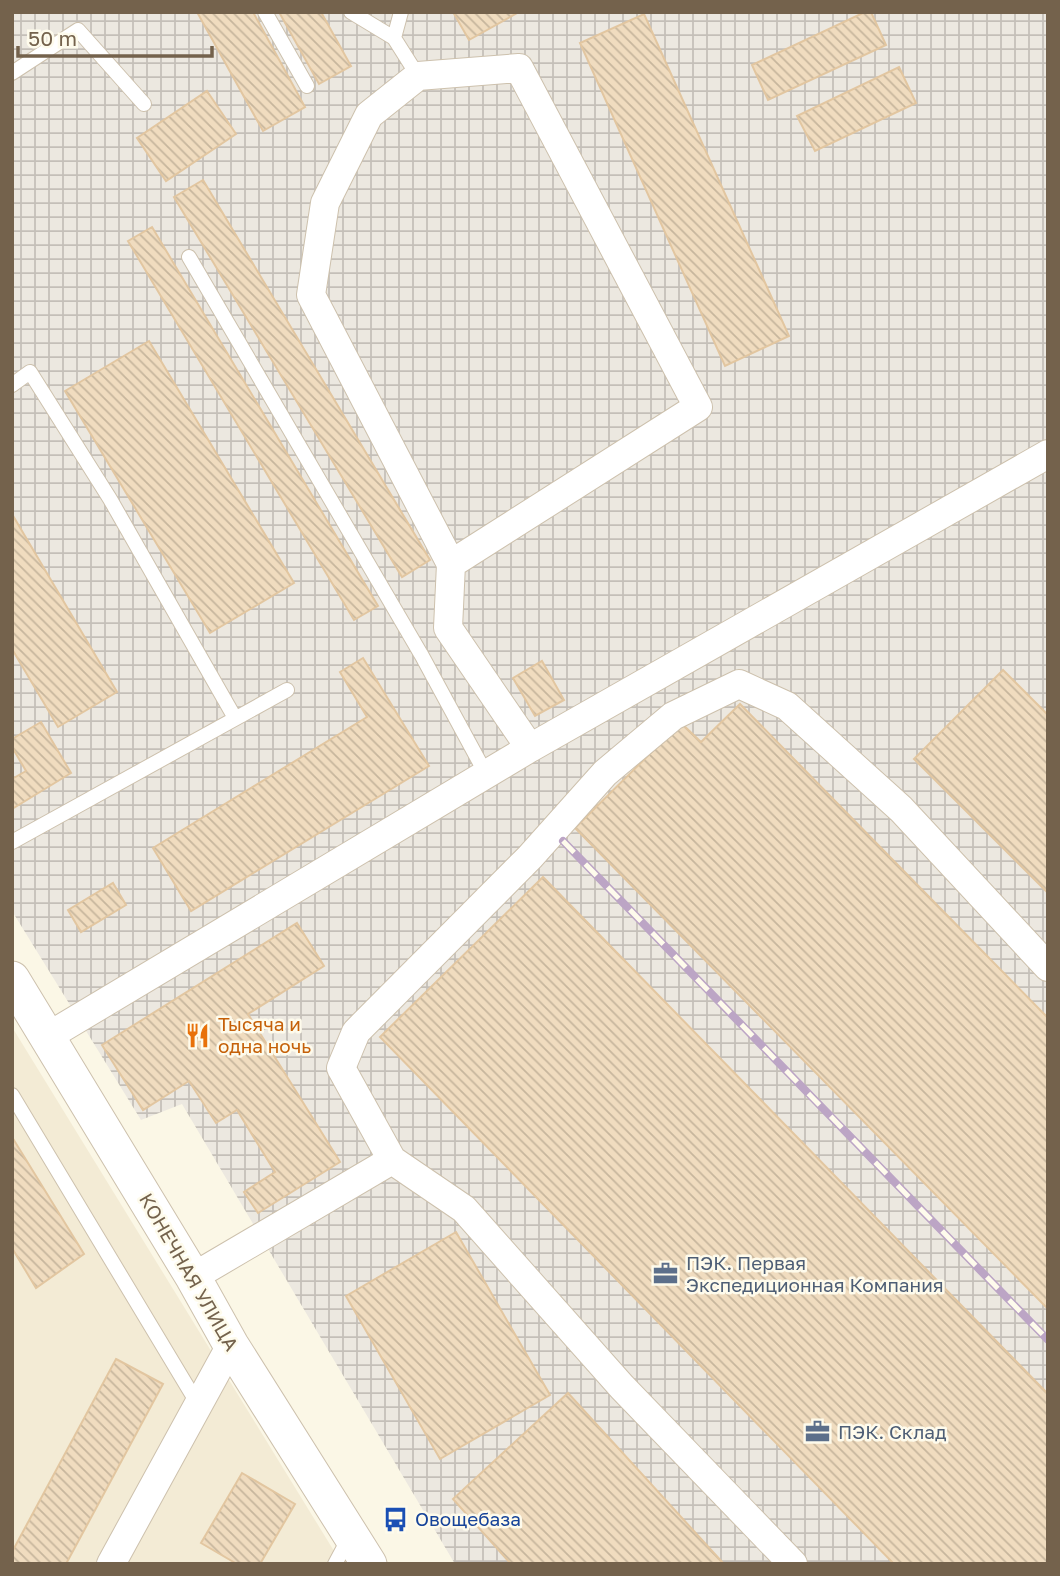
<svg xmlns="http://www.w3.org/2000/svg" width="1060" height="1576" viewBox="0 0 1060 1576" font-family="'Golos Text',sans-serif">
<style>
.residential{fill:#f3ebd5}
.industrial{fill:url(#industrial-grid)}
.building{fill:url(#building-back-hatch);stroke:#e2c6a0;stroke-width:2}
.lines{fill:none;stroke-linecap:round;stroke-linejoin:round}
.service-casing{stroke:#cdc1ad;stroke-width:16}
.minor-casing{stroke:#cdc1ad;stroke-width:30}
.tertiary-casing{stroke:#cdc1ad;stroke-width:37}
.service{stroke:#fff;stroke-width:14}
.minor{stroke:#fff;stroke-width:28}
.tertiary{stroke:#fff;stroke-width:35}
.rail-casing{stroke:#bca5c5;stroke-width:8}
.rail{stroke:#fefbec;stroke-width:5;stroke-dasharray:16;stroke-linecap:butt}
.labels{text-anchor:middle;stroke-width:5;stroke-linejoin:round;paint-order:stroke}
.food-label{font-size:19px;fill:#c56008;stroke:#fefbec;text-anchor:start}
.service-label{font-size:19px;fill:#4e5e75;stroke:#fefbec;text-anchor:start}
.street-label{font-size:19px;fill:#74624c;stroke:#fefbec}
.transit-label{font-size:19px;fill:#164399;stroke:#fefbec;text-anchor:start}
</style>
<defs>
<pattern id="industrial-grid" width="8" height="8" patternUnits="userSpaceOnUse" patternTransform="scale(1.75)"><rect width="8" height="8" fill="#ece8e0"/><path d="M0 4h8M4 0v8" fill="none" stroke="#c4bfb8"/></pattern>
<pattern id="building-back-hatch" width="6" height="6" patternUnits="userSpaceOnUse" patternTransform="scale(1.75)"><rect width="6" height="6" fill="#f0dcbf"/><path d="M-1 5l2 2M0 0l6 6M5-1l2 2" fill="none" stroke="#c7b69d"/></pattern>
</defs>
<rect width="100%" height="100%" fill="#fbf7e6"/>
<path class="residential" d="M 12,1027 L 342,1564 L 12,1564 Z"/>
<path class="industrial" d="M 12,12 L 1048,12 L 1048,1564 L 455,1564 L 182,1104 L 141,1120 L 12,911 Z"/>
<path class="building" d="M 197,12 L 253,12 L 305,107 L 263,131 Z
M 279,12 L 321,12 L 351,66 L 319,84 Z
M 453,12 L 519,12 L 469,40 Z
M 865,12 L 871,12 L 886,45 L 768,100 L 752,65 Z
M 644,14 L 789,336 L 725,366 L 580,43 Z
M 899,67 L 916,103 L 815,151 L 797,116 Z
M 207,91 L 236,134 L 166,181 L 137,138 Z
M 203,180 L 430,560 L 402,577 L 174,197 Z
M 152,227 L 378,606 L 354,620 L 128,241 Z
M 149,341 L 294,583 L 210,633 L 65,391 Z
M 12,514 L 117,692 L 58,727 L 12,649 Z
M 363,658 L 429,766 L 191,911 L 153,848 L 367,717 L 340,672 Z
M 542,661 L 564,700 L 535,716 L 513,678 Z
M 1003,670 L 1048,715 L 1048,893 L 914,759 Z
M 740,704 L 1048,1018 L 1048,1309 L 575,828 L 681,723 L 701,742 Z
M 41,722 L 71,773 L 12,809 L 12,779 L 26,771 L 12,747 L 12,739 Z
M 543,877 L 1048,1394 L 1048,1564 L 894,1564 L 380,1037 Z
M 113,883 L 126,905 L 81,932 L 68,910 Z
M 297,923 L 324,966 L 248,1014 L 340,1162 L 258,1213 L 244,1192 L 275,1172 L 237,1110 L 216,1123 L 189,1081 L 143,1110 L 102,1045 Z
M 12,1137 L 84,1254 L 36,1288 L 12,1248 Z
M 456,1232 L 550,1395 L 440,1459 L 346,1296 Z
M 116,1359 L 163,1384 L 66,1564 L 12,1564 L 12,1552 Z
M 568,1393 L 724,1564 L 511,1564 L 453,1499 Z
M 242,1473 L 295,1504 L 260,1564 L 237,1564 L 201,1543 Z"/>
<g class="lines">
<defs>
<path id="service" d="M 265,12 L 307,86
M 351,12 L 394,38
M 401,12 L 394,38 L 418,76
M 12,73 L 78,30 L 144,104
M 189,257 L 422,656 L 486,774
M 12,385 L 30,372 L 110,499 L 235,718
M 12,842 L 287,690
M 12,1095 L 199,1406
M 335,1564 L 350,1536"/>
<path id="minor" d="M 451,564 L 311,295 L 325,203 L 369,115 L 418,76 L 519,68 L 698,407 L 451,564 L 448,628 L 530,748
M 47,1037 L 530,748 L 1048,454
M 392,1160 L 341,1068 L 356,1032 L 530,857 L 605,773 L 673,716 L 739,684 L 787,706 L 901,809 L 1048,967
M 193,1277 L 392,1160 L 464,1209 L 622,1387 L 793,1564
M 111,1564 L 231,1345"/>
<path id="tertiary" d="M 12,979 L 193,1277 L 231,1345 L 369,1564"/>
</defs>
<use href="#service" class="service-casing"/>
<use href="#minor" class="minor-casing"/>
<use href="#tertiary" class="tertiary-casing"/>
<use href="#service" class="service"/>
<use href="#minor" class="minor"/>
<use href="#tertiary" class="tertiary"/>
<defs>
<path id="rail" d="M 563,841 L 1048,1340"/>
</defs>
<use href="#rail" class="rail-casing"/>
<use href="#rail" class="rail"/>
</g>
<defs>
<symbol id="restaurant-bare" viewBox="-9 -9 18 18"><path d="M-5-6h1v4h1v-4h1v4h1v-4h1v5L-1.5 .5V6h-2V.5L-5-1ZM5-6V6H3V1.5H1.5Q1.5-4 5-6Z" fill="#e8710a" stroke="#fefbec" stroke-width="2.5" paint-order="stroke"/></symbol>
<symbol id="office-bare" viewBox="-9 -9 18 18"><path d="M-6-3h4V-5.5h4V-3h4V5H-6ZM-1-4.5V-3h2v-1.5ZM-6 0V1H6V0Z" fill="#5c6f8a" stroke="#fefbec" stroke-width="2.5" paint-order="stroke"/></symbol>
<symbol id="bus-bare" viewBox="-9 -9 18 18"><path d="M-5-6H5V4H4V6H2V4H-2V6H-4V4H-5ZM-3.5-4V0h7V-4ZM-3.5 1.2v1.5H-2V1.2ZM2 1.2v1.5H3.5V1.2Z" fill="#1a4fb4" stroke="#fefbec" stroke-width="2.5" paint-order="stroke"/></symbol>
</defs>
<g fill-rule="evenodd">
<use href="#restaurant-bare" x="180" y="1018" width="35" height="35"/>
<use href="#office-bare" x="648" y="1256" width="35" height="35"/>
<use href="#office-bare" x="800" y="1414" width="35" height="35"/>
<use href="#bus-bare" x="378" y="1502" width="35" height="35"/>
</g>
<g class="labels">
<g class="food-label">
<text x="218" y="1031">Тысяча и<tspan x="218" dy="22">одна ночь</tspan></text>
</g>
<g class="service-label">
<text x="686" y="1270">ПЭК. Первая<tspan x="686" dy="22">Экспедиционная Компания</tspan></text>
<text x="838" y="1439">ПЭК. Склад</text>
</g>
<g class="street-label">
<text transform="translate(189 1272) rotate(60)" y="7">КОНЕЧНАЯ УЛИЦА</text>
</g>
<g class="transit-label">
<text x="415" y="1526">Овощебаза</text>
</g>
</g>
<rect width="1060" height="1576" fill="none" stroke="#74624c" stroke-width="28"/>
<path d="M18 46v10h194v-10" fill="none" stroke="#74624c" stroke-width="3.5"/>
<text x="28" y="46" font-size="21" fill="#74624c" stroke="#fefbec" stroke-width="5" paint-order="stroke">50 m</text>
</svg>
